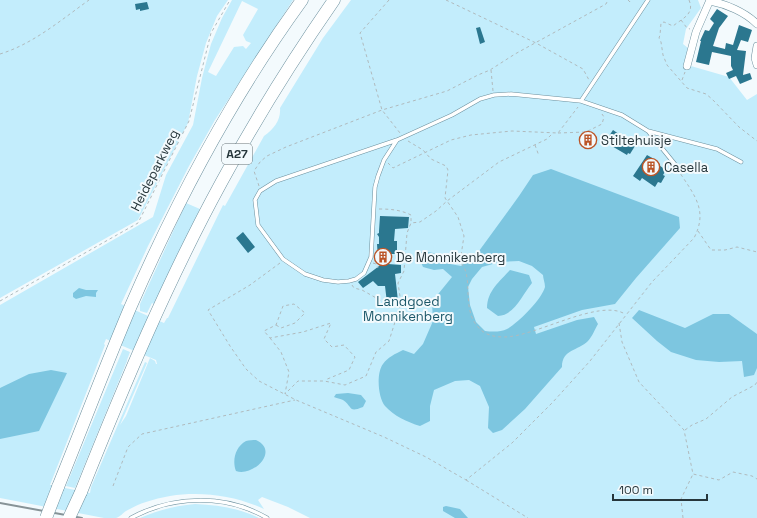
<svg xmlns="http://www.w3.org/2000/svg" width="757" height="518" viewBox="0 0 757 518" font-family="'Space Grotesk',sans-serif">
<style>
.green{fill:#c3edfc;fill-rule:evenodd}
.water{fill:#7dc6e0;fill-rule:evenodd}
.building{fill:#2b778f}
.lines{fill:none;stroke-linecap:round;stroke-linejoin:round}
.service-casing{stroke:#6c909e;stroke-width:4.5}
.minor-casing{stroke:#6c909e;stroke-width:8}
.motorway-casing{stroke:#6c909e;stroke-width:13}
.path{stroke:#b0babd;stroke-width:1;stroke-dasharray:3 3;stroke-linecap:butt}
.service{stroke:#fff;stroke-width:3.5}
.minor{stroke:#fff;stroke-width:7}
.motorway{stroke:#fff;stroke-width:12}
.rail{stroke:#879397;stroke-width:2}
.motorway-bridge-casing{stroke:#6c909e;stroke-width:13;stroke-linecap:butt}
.motorway-bridge{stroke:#fff;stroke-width:12}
.labels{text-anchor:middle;stroke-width:4;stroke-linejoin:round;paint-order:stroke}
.shield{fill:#f3fafd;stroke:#647175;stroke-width:1}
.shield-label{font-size:12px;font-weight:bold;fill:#26363b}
.poi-label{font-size:13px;fill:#26363b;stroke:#f3fafd;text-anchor:start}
.street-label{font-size:13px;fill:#26363b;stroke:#f3fafd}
.park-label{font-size:13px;fill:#1b5769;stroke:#f3fafd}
</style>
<rect width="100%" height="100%" fill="#f3fafd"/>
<path class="green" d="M 0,0 L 228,0 L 217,16 L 206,43 L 197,76 L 188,123 L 138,220 L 0,298 Z
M 232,0 L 293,0 L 215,120 L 189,166 L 148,246 L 121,304 L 164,323 L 167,318 L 168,318 L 223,205 L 225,206 L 264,136 C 274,129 281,120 280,108 L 323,38 L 351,0 L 698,0 L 701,8 L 686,29 L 683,44 L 688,48 L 684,64 L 729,77 L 747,100 L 757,94 L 757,518 L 310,518 L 288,507 L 262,497 L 258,500 L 264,509 C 228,492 183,489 146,502 C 139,504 132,508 126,511 C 123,513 120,517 116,518 C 112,518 107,518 104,518 L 0,498 L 0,305 L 153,217 L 166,175 L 193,125 L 202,78 L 211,44 L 222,18 ZM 242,1 L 258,9 L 243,35 L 246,41 L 251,43 L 246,49 L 243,46 L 234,47 L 216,76 L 208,72 ZM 106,339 L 156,360 L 157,364 L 156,364 L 155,361 L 150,358 L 126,416 L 120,425 L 147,363 L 145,362 L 91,487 L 90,493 L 50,485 L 105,345 L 104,344 Z
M 186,203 L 200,209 L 154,304 L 152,303 L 147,313 L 140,311 L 140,304 Z
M 123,349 L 130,352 L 127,360 L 127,361 L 75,488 L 66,486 Z
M 195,504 C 218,505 238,508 259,518 L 140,518 C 158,510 175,506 195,504 Z"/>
<path class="water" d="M 551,169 L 679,217 L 680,228 L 636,278 L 615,304 L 582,310 L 534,327 L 536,334 L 577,320 L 594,317 L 598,324 C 595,329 592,337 588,341 C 578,351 562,349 562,367 L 525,409 L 502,430 L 493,433 L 488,428 L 489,407 L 480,386 L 469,380 L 455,381 L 434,390 L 430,406 L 430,421 L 420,426 C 407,422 394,416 385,406 C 378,398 376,373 383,364 C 388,357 395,354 403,350 L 414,354 L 423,344 L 433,321 L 432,303 L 439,293 L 452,277 L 443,269 L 434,270 L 423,267 L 420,260 L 420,253 L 423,251 L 438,254 L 445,263 L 461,266 L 479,251 L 519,196 L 533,175 ZM 519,261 L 532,266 L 543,275 C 543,278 545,283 545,287 C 542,299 518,323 507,329 C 501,332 493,332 485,331 L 476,322 L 470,305 L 468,287 L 472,279 L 482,267 L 500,262 Z
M 510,270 L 529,275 L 532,283 C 522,295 515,315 498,316 L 487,308 C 487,291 500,281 510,270 Z
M 79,288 L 86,290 L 98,290 L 96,293 L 96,297 L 86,296 L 76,299 L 73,297 L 73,293 Z
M 639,310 L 685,328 L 713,314 L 729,314 L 757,334 L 757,368 L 754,375 L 744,377 L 742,361 L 719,362 L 696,360 L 671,352 L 657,341 L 632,318 Z
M 51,370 L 67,373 L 39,431 L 0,439 L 0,388 L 29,374 Z
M 348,393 L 361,395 L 366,401 L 363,407 C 348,413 353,407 343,400 C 341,399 336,398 334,397 L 336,394 Z
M 256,440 C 280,451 253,477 236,471 C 232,461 235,447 246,441 C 249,440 253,440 256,440 Z
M 446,506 L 460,509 L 468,518 L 455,518 L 443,511 L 443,507 Z"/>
<path class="building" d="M 147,2 L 149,9 L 140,11 L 140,9 L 136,10 L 135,4 Z
M 717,9 L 728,16 L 719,28 L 713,46 L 725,49 L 726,43 L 733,45 L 739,25 L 752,30 L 748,42 L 741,40 L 737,50 L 746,51 L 743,75 L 750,73 L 752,79 L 740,84 L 736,76 L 729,79 L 726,73 L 733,70 L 731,66 L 731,56 L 712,52 L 709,65 L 696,62 L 701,41 L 700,41 L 705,30 L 709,31 L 714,23 L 710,19 Z
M 480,27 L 485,42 L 480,44 L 476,28 Z
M 613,130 L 629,141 L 630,139 L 635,142 L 633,145 L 635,146 L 630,154 L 628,153 L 627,155 L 605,142 Z
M 647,155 L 654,159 L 653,161 L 666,170 L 663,175 L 665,176 L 661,183 L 658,182 L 655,187 L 642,178 L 640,181 L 633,176 Z
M 380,216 L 409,217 L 408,228 L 395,229 L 394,241 L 397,241 L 397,254 L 389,254 L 388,264 L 401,265 L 401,273 L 395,274 L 398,301 L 387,303 L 385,286 L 378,286 L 373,281 L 363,288 L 358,282 L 387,260 L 378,259 L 377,244 L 379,244 L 379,237 L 377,234 L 379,233 L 379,231 Z
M 243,232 L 255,247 L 248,253 L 236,238 Z"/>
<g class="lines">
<defs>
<path id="service" d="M 581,101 L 648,0
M 397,140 L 384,160 L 378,176 L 375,187 L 371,257 L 364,273 L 356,279 L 349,281 L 338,282 L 323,280 L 305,274 L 283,259 L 258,225 L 255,200 L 260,191 L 276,181 L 397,140 L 452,115 L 480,99 L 494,95 L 511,94 L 581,101 L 622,115 L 648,131
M 678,168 L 648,131 L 717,149 L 741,162
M 131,518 C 173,495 226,494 267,518"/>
<path id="minor" d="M 710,1 C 726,4 745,12 757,24
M 757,46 L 755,58 L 757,65
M 687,66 L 696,32 L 710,0"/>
<path id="motorway" d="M 58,487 C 82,428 105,367 130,308 C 177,200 233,95 302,0
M 81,492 C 123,387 167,282 221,183 C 255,120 293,59 334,0"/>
</defs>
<use href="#service" class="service-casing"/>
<use href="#minor" class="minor-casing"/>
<use href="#motorway" class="motorway-casing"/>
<path class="path" d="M 389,0 L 360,33 L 382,110 L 400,133
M 446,0 L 536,43 L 583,69 L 589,80
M 628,0 L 630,2 L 632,0
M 689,0 C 695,14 683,18 673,26 L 664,22 L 661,23 L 660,35 L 659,38 L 661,42 L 663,55 L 667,65 L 687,88 L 706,94 L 712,99 L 739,127 L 757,141
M 681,20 L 687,28 L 690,29
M 0,54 C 33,44 61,20 89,0
M 491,70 L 493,91
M 682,80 L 685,72
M 558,133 L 586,132 L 602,124 L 604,117 L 602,114
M 408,141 L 423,150 L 431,159 L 446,166 L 448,170 L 445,198 L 458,217 L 464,236 L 460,262 C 475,276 460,309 479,328 C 485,335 494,337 504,337 C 535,337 599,298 625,314
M 535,145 L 539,156
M 388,163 L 393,168 L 451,140 L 471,135 L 512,131 L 558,133 L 578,107
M 259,186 L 254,171 L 260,162 L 267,156 L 286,147 L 382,110 L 447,91 L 478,75 L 490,70 L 515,54 L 606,4 L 608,0
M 379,209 C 391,209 401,210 411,215 L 411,223
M 698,231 L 711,250 L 725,250 L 737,247 L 757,252
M 389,261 L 405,262
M 280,263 L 250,285 L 208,310 L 230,346 L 246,369 L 259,381 L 296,400 L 384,437 L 426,457 L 466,480 L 512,443 L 553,402 L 590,361 L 652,282 L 694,238 C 708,211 695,196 680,173
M 373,263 L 376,264 L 378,268
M 352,285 L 354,288 L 362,290 L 387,304 L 401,303
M 0,301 L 138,223 L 189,121 L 211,33 L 230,0
M 619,323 L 622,342 L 639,382 L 684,430 L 693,474 L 719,480 L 733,472 L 752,476 L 757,479
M 276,325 L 281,328 L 295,323 L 305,313 L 294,304 L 283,306 L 276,325 L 264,331 L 270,338 L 303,332 L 331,323 L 324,339 L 332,347 L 344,345 L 355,357 L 349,370 L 325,380
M 270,338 L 281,352 L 289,372 L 285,394 L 298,381 L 324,381 L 345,385 L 366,376 L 376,352 L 389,341 L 401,303 L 398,283 L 404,271 L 407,233 L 411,223 L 420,222 L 436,211 L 447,201 L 499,162 L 547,139 L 552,134
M 685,430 L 692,425 L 706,419 L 732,397 L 755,385 L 757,382
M 466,480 L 528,518
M 113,486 L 128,447 L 142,434 L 295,400
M 683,518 L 681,499 L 693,474"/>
<use href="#service" class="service"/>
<use href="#minor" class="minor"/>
<use href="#motorway" class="motorway"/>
<path class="rail" d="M 0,503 L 82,518"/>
<defs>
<path id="motorway-bridge" d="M 46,518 L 58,487
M 69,518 L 81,492"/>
</defs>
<use href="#motorway-bridge" class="motorway-bridge-casing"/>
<use href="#motorway-bridge" class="motorway-bridge"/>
</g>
<defs>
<symbol id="building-ring" viewBox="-11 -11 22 22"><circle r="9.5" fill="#f3fafd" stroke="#bb5527" stroke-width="1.5"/><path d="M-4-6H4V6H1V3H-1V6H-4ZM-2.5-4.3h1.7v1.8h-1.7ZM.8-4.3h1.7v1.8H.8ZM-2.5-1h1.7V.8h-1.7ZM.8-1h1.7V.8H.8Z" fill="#bb5527"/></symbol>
</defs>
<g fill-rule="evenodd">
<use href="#building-ring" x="578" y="130" width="20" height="20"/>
<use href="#building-ring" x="641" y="157" width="20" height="20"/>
<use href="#building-ring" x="373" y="247" width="20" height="20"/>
</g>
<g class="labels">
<rect class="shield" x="222" y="144" width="30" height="20" rx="3"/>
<g class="shield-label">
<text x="237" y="158">A27</text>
</g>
<g class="poi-label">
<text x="601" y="145">Stiltehuisje</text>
<text x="664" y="172">Casella</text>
<text x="396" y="262">De Monnikenberg</text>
</g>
<g class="street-label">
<text transform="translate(154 170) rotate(-63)" y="5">Heideparkweg</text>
</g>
<g class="park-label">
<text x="408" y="306">Landgoed<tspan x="408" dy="15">Monnikenberg</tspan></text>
</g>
</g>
<path d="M613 494v6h94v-6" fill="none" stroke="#26363b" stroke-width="2"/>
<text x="619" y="494" font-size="12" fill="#26363b" stroke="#f3fafd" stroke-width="3" paint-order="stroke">100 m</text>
</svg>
